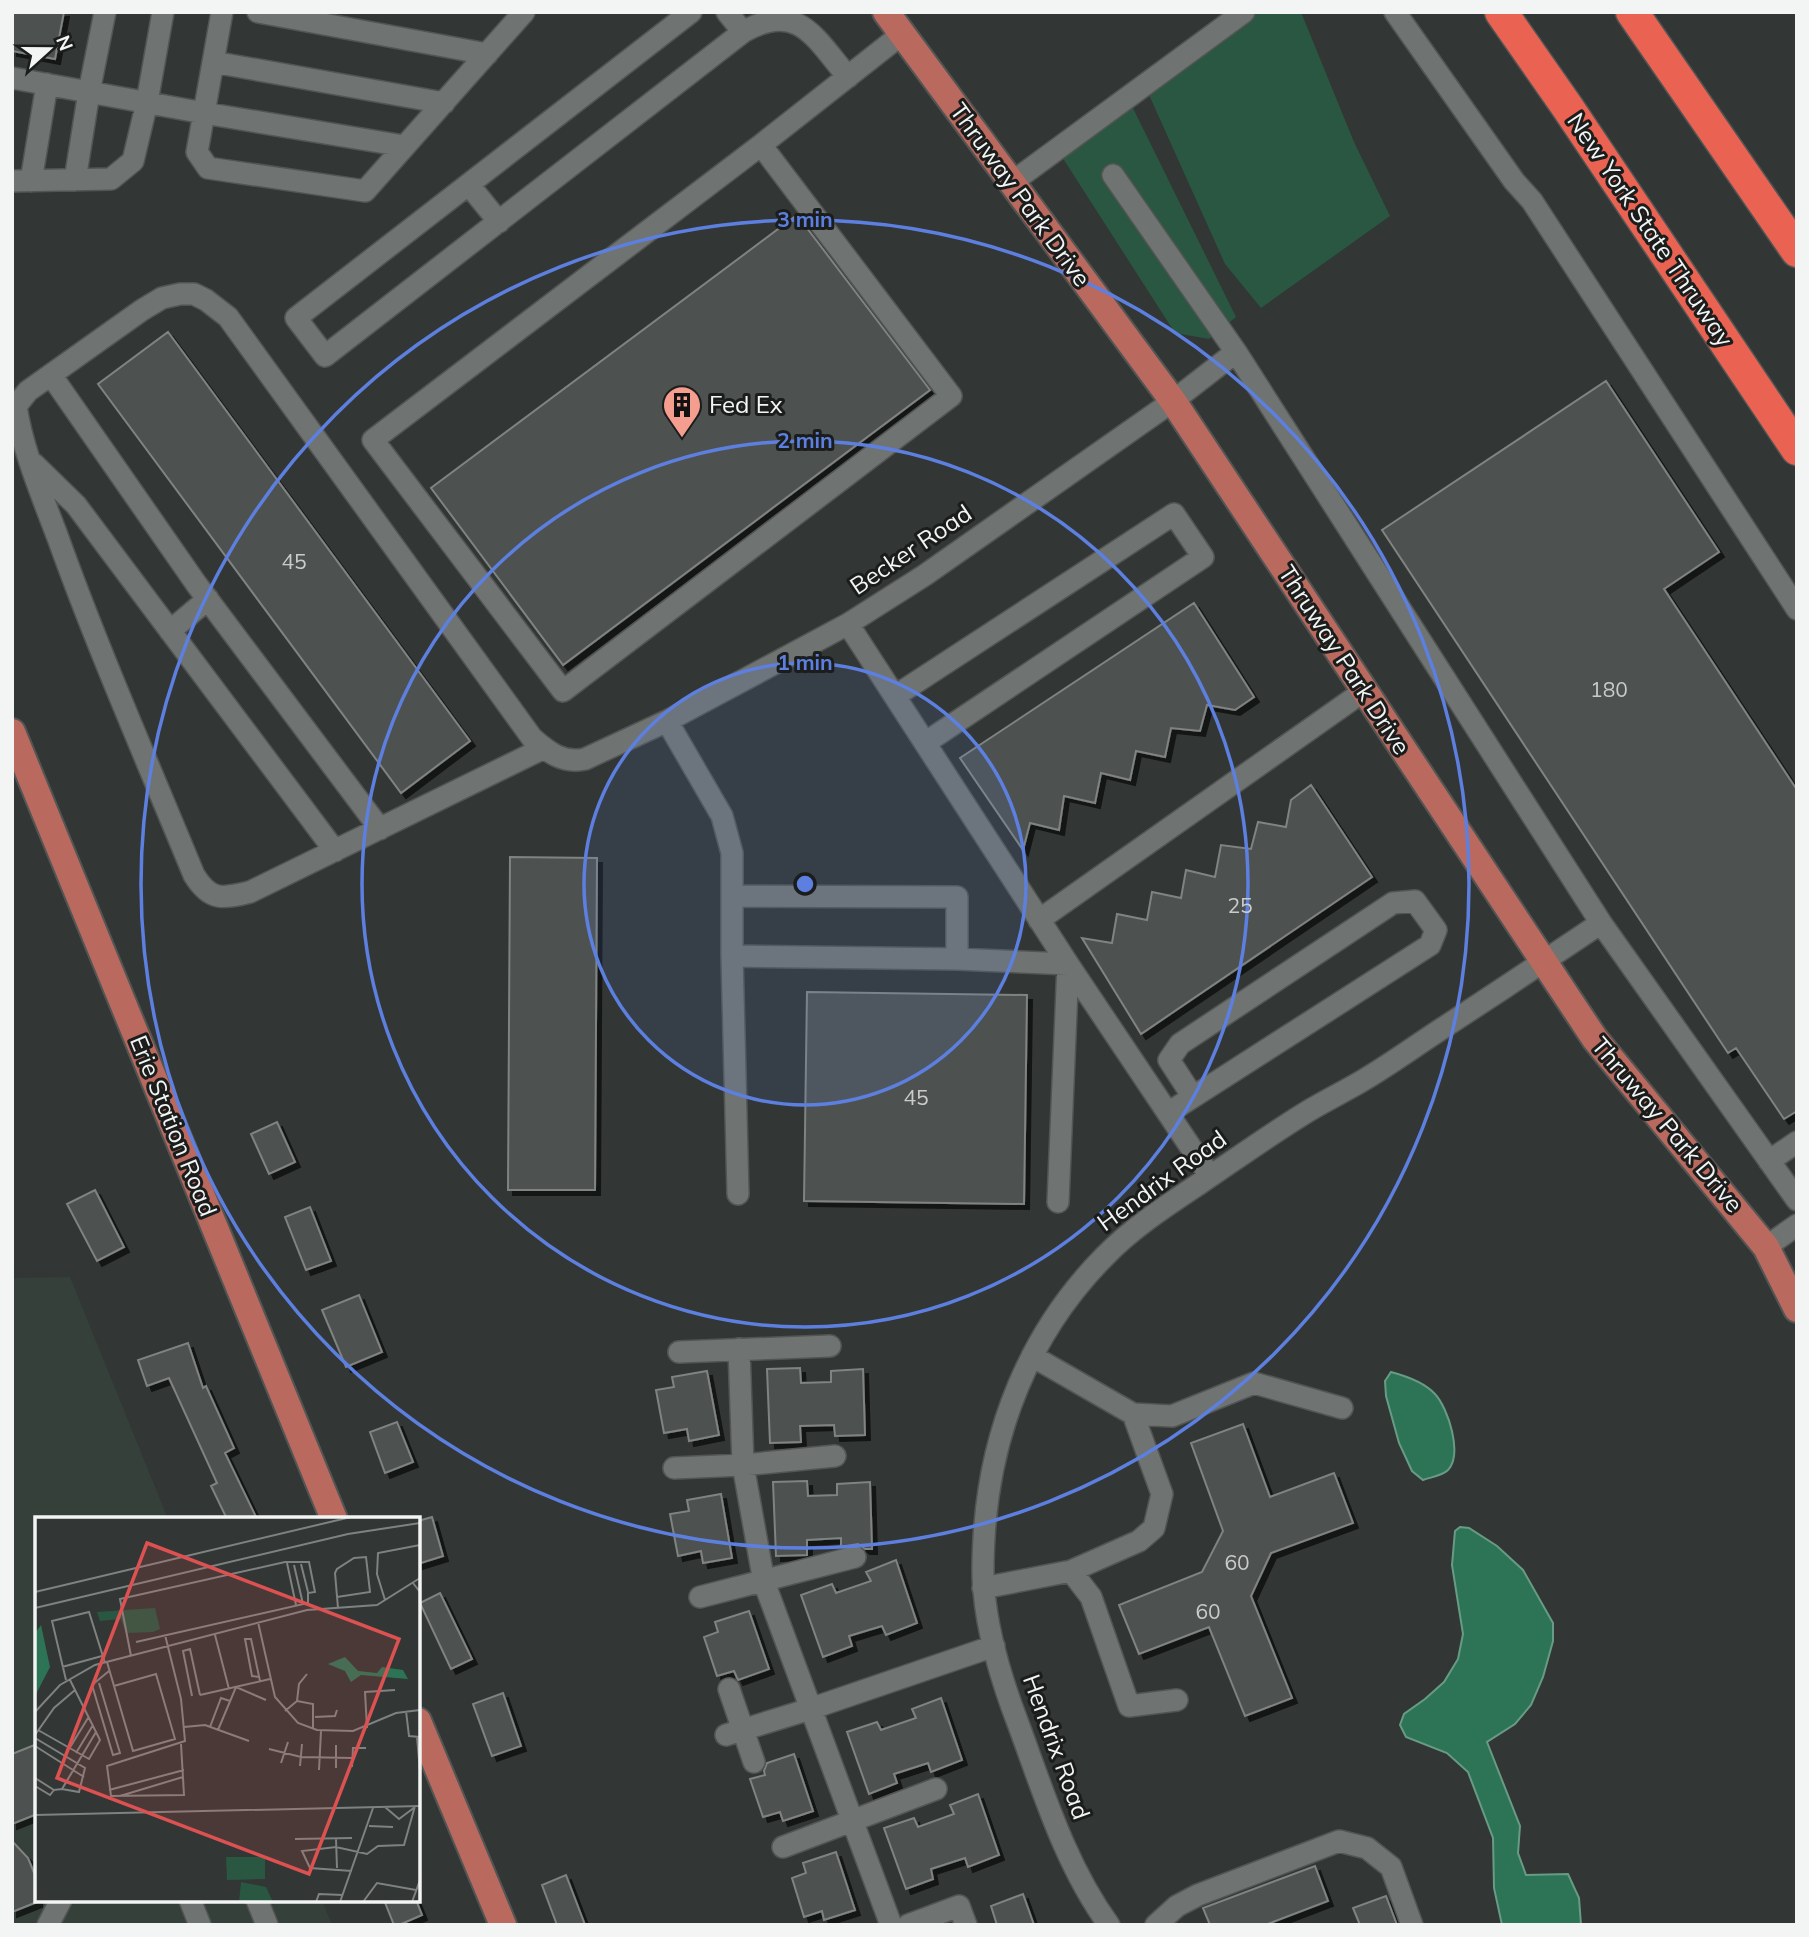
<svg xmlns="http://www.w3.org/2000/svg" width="1809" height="1937" viewBox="0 0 1809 1937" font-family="Mulish,sans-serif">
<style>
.built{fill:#36403a}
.green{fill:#295742}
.water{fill:#2d7456;stroke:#689b85;stroke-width:2}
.building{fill:#4d514f;stroke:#7f8381;stroke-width:2;filter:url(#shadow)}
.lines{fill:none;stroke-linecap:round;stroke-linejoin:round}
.minor-casing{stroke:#525553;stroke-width:24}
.major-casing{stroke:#525553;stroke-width:30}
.highway-casing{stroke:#525553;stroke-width:35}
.minor{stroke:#6f7371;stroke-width:21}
.major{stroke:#b9695e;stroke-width:26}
.highway{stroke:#ea6352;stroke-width:32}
.ring{fill:none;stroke:#5d80e0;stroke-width:3.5}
.labels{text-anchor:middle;stroke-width:6;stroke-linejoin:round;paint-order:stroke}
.number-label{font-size:21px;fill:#c9ccca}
.street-label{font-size:24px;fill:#f2f5f3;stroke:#1b1d1c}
.poi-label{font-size:24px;fill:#f2f5f3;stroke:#1b1d1c;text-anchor:start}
.inset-road{fill:none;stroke:#7f8280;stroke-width:2}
.view{fill:#dc5151;fill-opacity:0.15;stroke:#dc5151;stroke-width:3.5}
.inset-edge{fill:none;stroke:#f2f5f3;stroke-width:3.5}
.centre{fill:#5d80e0;stroke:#1b1d1c;stroke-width:3.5}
.ring-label{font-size:21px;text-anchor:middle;font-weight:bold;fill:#5d80e0;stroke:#1b1d1c;stroke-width:6;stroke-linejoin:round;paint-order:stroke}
</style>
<defs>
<filter id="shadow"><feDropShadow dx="5" dy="5" stdDeviation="0" flood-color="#0009"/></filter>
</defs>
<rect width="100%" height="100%" fill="#323634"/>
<path class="built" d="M 70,1277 L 168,1519 L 37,1519 L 37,1900 L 322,1900 L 332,1925 L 12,1925 L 12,1278 Z"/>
<path class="green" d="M 1231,12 L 1301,12 L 1354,142 L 1390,216 L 1261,308 L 1225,264 L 1145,86 Z
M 1127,96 L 1236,317 L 1209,339 L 1175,333 L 1055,146 Z"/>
<path class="water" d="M 1391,1372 C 1406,1376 1424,1382 1435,1394 C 1448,1408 1463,1454 1448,1470 C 1442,1476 1431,1477 1423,1480 L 1412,1471 L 1399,1443 L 1386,1396 L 1385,1381 Z
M 1460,1527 L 1469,1528 L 1497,1546 L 1523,1570 L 1553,1623 L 1553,1641 L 1543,1677 L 1531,1705 L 1515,1724 L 1487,1742 L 1520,1826 L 1518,1853 L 1526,1875 L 1568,1874 L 1579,1898 L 1581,1925 L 1502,1925 L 1494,1888 L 1493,1838 L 1468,1772 L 1447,1753 L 1406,1737 L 1400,1725 L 1404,1714 L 1425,1699 L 1444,1682 L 1458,1659 L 1463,1634 L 1452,1565 L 1455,1531 Z"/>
<path class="building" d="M 12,12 L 64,12 L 55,59 L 12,51 Z
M 797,215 L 930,390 L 563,665 L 431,488 Z
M 168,332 L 470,741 L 401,793 L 98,384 Z
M 1606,381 L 1719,552 L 1664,589 L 1797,790 L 1797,1111 L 1784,1119 L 1736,1048 L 1728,1053 L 1382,530 Z
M 1194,603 L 1254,697 L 1235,710 L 1207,705 L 1200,731 L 1171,728 L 1165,757 L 1136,751 L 1130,780 L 1101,773 L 1095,803 L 1064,796 L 1059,830 L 1030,823 L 1023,850 L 960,758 Z
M 1311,785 L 1372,877 L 1141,1034 L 1082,938 L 1112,943 L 1117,914 L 1147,920 L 1152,892 L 1181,898 L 1186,870 L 1215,877 L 1221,845 L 1251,849 L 1258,822 L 1286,827 L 1291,800 Z
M 510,857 L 597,858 L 595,1190 L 508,1190 Z
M 807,992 L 1027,995 L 1024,1204 L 804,1201 Z
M 277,1122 L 295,1162 L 269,1174 L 251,1134 Z
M 95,1190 L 124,1247 L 97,1261 L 67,1204 Z
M 310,1207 L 331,1261 L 306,1270 L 285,1217 Z
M 359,1295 L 382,1352 L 346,1367 L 322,1310 Z
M 188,1343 L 203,1388 L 206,1386 L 234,1448 L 225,1453 L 257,1519 L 227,1519 L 211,1486 L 217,1483 L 169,1378 L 147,1386 L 138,1360 Z
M 800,1368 L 801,1383 L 831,1382 L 831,1371 L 863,1369 L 865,1435 L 835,1436 L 834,1425 L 800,1426 L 801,1442 L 770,1443 L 767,1369 Z
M 707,1371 L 719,1435 L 689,1441 L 687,1429 L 664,1433 L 656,1390 L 674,1387 L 672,1377 Z
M 397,1422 L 413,1462 L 385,1473 L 370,1432 Z
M 1243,1424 L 1270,1497 L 1334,1473 L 1353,1523 L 1271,1553 L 1251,1596 L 1292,1698 L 1245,1716 L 1209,1627 L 1139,1654 L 1119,1605 L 1202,1572 L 1223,1531 L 1191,1443 Z
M 807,1481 L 808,1496 L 837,1495 L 837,1484 L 870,1482 L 872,1549 L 865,1549 L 858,1544 L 841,1547 L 841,1538 L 807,1540 L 807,1555 L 776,1556 L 773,1482 Z
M 721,1494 L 732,1558 L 703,1563 L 701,1551 L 678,1556 L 670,1514 L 689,1511 L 687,1500 Z
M 432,1517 L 443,1556 L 418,1564 L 418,1521 Z
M 896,1560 L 917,1623 L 886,1635 L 882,1626 L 849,1636 L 852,1646 L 823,1657 L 801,1595 L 832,1584 L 836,1593 L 871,1581 L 866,1572 Z
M 440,1593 L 472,1659 L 451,1669 L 420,1603 Z
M 749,1611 L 769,1669 L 738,1680 L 734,1671 L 717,1676 L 704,1637 L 718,1632 L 715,1622 Z
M 503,1693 L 521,1746 L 492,1756 L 473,1704 Z
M 941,1698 L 962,1760 L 931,1772 L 928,1763 L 894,1774 L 897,1783 L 869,1794 L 847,1732 L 877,1722 L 881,1730 L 916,1718 L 912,1709 Z
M 37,1744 L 37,1814 L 12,1824 L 12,1754 Z
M 794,1754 L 813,1811 L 783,1821 L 780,1812 L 763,1817 L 750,1779 L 765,1775 L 764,1771 L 767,1763 Z
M 978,1794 L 999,1855 L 968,1867 L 965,1858 L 931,1869 L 933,1879 L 906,1889 L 884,1828 L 914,1818 L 918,1827 L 954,1814 L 950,1805 Z
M 12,1841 L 28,1858 L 37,1880 L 37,1902 L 12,1912 Z
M 836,1852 L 855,1910 L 824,1920 L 822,1911 L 804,1917 L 792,1878 L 806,1873 L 803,1863 Z
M 1315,1866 L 1328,1901 L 1265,1925 L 1210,1925 L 1203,1908 Z
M 566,1875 L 585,1925 L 557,1925 L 542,1885 Z
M 1023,1894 L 1034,1925 L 997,1925 L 991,1906 Z
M 1386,1896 L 1397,1925 L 1360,1925 L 1353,1908 Z
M 384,1900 L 416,1900 L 422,1915 L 399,1925 L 394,1925 Z"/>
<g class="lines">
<defs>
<path id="minor" d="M 222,12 L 197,152 L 208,168 L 365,191 L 524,12
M 258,12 L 487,54
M 691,12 L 296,318 L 325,356 L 743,32 C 798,0 815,38 848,77
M 727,12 L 743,32
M 1395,12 L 1514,181 L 1532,201 L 1797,609
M 213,62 L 444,103
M 12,78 L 204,113 L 404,146
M 761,145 L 951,396 L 563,691 L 373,440 L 761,145 L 902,34
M 1113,175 L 1236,352 L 1601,923 L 1797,1200
M 75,180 L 89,92 L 105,12
M 12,181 L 111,179 L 133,161 L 147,102 L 163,12
M 31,181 L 47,84
M 1011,183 L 1244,12
M 469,185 L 499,222
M 51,375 L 197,585 L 380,829
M 34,464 L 76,505 L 335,851
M 848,624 L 1068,964 L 1210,1176
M 170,631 L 208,599
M 895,696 L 1174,514 L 1203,557 L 925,743
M 667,721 L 722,816 L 732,853 L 732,956 L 738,1194
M 544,748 L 250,892 C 222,899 210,901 194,875 C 148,763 99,652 58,538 C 43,498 22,449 16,406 L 28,391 L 142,310 L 162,298 L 180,294 L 194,294 L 206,300 L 228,317 L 532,738 C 548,752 563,764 585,759 L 667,721 L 848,624 L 925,575 L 1173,401 L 1236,352
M 732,896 L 957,897 L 957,959
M 1039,920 L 1364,691
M 732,956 L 957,959 L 1068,964 L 1058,1202
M 1168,1113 L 1430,945 L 1436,930 L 1415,901 L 1393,903 L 1180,1044 L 1169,1060 L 1193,1097
M 1769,1161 L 1797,1142
M 1766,1247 L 1797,1225
M 739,1349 L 743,1465 L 764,1582 L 891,1925
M 679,1352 L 830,1346
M 1032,1356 L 1133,1414 L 1172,1416 L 1254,1383 L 1342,1408
M 674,1468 L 743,1465 L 835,1456
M 1071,1571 L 1091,1597 L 1129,1706 L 1177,1700
M 983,1588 L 1071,1571 L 1139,1541 L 1154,1528 L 1162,1494 L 1133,1414
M 700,1597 L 855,1557
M 729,1689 L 754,1762
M 726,1735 L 810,1709 L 994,1646
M 783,1847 L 936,1789
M 190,1900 L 200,1925
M 257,1900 L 267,1925
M 48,1925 L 61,1900
M 908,1925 L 959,1906 L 966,1925
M 1109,1925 C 1066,1866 1044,1794 1019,1726 C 1002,1682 988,1637 984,1591 C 982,1573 983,1555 984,1538 C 990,1432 1029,1333 1104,1257 C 1132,1228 1166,1206 1199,1184 C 1236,1159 1272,1133 1310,1110 C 1327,1100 1345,1091 1362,1081 C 1391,1064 1418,1044 1446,1026 C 1498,992 1549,958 1601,923
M 1156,1925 L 1177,1906 L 1198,1895 L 1339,1841 L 1367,1848 L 1391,1867 L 1412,1925"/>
<path id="major" d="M 886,12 L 1173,401 L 1595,1039 L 1766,1247 L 1797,1309
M 12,732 L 334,1519
M 418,1721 L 503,1925"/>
<path id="highway" d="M 1501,12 L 1568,108 L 1797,449
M 1632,12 L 1797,251"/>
</defs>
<use href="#minor" class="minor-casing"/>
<use href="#major" class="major-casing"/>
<use href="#highway" class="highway-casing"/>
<use href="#minor" class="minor"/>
<use href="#major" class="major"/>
<use href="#highway" class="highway"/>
</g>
<circle cx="805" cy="884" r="221" fill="#5d80e0" fill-opacity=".12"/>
<g class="ring">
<circle cx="805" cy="884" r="221"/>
<circle cx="805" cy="884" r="443"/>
<circle cx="805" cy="884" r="664"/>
</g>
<defs>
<symbol id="building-pin" viewBox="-11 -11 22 30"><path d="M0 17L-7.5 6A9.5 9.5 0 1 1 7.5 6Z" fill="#f59d8e" stroke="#1b1d1c"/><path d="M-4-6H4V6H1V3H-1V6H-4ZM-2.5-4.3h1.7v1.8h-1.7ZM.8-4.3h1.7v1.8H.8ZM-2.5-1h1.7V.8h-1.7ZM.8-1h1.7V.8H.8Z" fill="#111"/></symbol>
</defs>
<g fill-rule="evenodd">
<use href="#building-pin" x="660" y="383" width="44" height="60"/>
</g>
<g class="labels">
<g class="number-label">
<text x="294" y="569">45</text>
<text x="1609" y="697">180</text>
<text x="1240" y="913">25</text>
<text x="916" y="1105">45</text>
<text x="1237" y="1570">60</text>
<text x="1208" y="1619">60</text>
</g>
<g class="street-label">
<text transform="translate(1020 195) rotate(54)" y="8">Thruway Park Drive</text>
<text transform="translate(1650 230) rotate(56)" y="8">New York State Thruway</text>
<text transform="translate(911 550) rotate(-34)" y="8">Becker Road</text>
<text transform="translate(1344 660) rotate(57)" y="8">Thruway Park Drive</text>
<text transform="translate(1667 1125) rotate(50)" y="8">Thruway Park Drive</text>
<text transform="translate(173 1126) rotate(68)" y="8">Erie Station Road</text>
<text transform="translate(1162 1181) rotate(-36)" y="8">Hendrix Road</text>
<text transform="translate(1056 1747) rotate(70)" y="8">Hendrix Road</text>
</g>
<g class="poi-label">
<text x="709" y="413">Fed Ex</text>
</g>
</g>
<g transform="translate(35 1517)">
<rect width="385" height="385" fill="#323634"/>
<path d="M 120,91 L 125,112 L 118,115 L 91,116 L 86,102 L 65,104 L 62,95 ZM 191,340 L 230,340 L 230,362 L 192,363 ZM 206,365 L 231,370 L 238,385 L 204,385 Z" fill="#295742"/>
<path d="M 6,108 L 15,150 L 0,179 L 0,116 ZM 310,140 L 323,154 L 342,156 L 347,150 L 368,153 L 373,162 L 326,158 L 316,165 L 310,154 L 293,147 Z" fill="#2d7456"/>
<path class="inset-road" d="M 252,46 L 261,88M 266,47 L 273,75M 259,48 L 268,87M 378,66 L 385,75 L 385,89M 0,75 L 316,0M 302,80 L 335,75 L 331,40 L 319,41 L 302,52 L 300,56 L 303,91M 350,83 L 342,57 L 343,36 L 385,28M 0,91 L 313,17 L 385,6M 223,105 L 240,180 L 263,206 L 282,213 L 318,214 L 361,196 L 385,193M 130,118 L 146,182 L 150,224 L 72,249 L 76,279 L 149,278 L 146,227M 180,118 L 194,172M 96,139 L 85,82 L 250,45 L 274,45 L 280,75 L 273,76 L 273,86 L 101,125M 72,145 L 98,234 L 140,222 L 121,157 L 79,169M 27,150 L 67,139M 224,160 L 217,159 L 210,122 L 216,122 L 225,164M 31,163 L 17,104 L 54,95 L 70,146M 64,166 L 85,236 L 78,238 L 57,168 L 74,154M 165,178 L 235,162M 157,179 L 148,134 L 155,132 L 165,178M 262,184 L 278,187 L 278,212M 250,194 L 262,184 L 264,167 L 272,157M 371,194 L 374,219 L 385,220M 0,195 L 25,168 L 60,148 L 272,93 L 342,88 L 385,61M 280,200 L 300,199 L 302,193M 149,210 L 170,208 L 214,224M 175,210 L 186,181 L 195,184M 332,211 L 330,175 L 360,173M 3,213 L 54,242 L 65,223 L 35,163M 183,213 L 201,170 L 231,183M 0,218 L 19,191 L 40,173M 382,220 L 385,254M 0,221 L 50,251 L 44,275 L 27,272M 0,229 L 49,260M 34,232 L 53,201M 234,232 L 266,240 L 317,241M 41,236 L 58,208M 246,246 L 253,225M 265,249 L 267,227M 317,250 L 318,231 L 331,231M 301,251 L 301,228M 284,253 L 286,214M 0,261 L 19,273 L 27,272 L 61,215M 0,269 L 15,278 L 19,273M 74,273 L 149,253M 85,279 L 148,260M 350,290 L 364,302 L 380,290M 0,298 L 385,289M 334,309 L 358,310M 260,322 L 317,321M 301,322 L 302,351M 317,354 L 275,351 L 267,334 L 301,330 L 332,337 L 343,329 L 369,328 L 380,289M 281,385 L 284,377 L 308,378M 305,385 L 338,291M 328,385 L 342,366 L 381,373M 377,385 L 385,363"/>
<path class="view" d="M 112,26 L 364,122 L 274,357 L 22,261 Z"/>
<rect width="385" height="385" class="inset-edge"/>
</g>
<circle cx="805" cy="884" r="10" class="centre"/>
<g class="ring-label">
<text x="805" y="227">3 min</text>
<text x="805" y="448">2 min</text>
<text x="805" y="670">1 min</text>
</g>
<rect width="1809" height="1937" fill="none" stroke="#f2f5f3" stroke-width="28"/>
<g transform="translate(49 49) rotate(69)" stroke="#1b1d1c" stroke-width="5" paint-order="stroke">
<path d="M0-5L12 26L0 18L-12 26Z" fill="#f2f5f3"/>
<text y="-10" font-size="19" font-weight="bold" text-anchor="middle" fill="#f2f5f3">N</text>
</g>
</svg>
